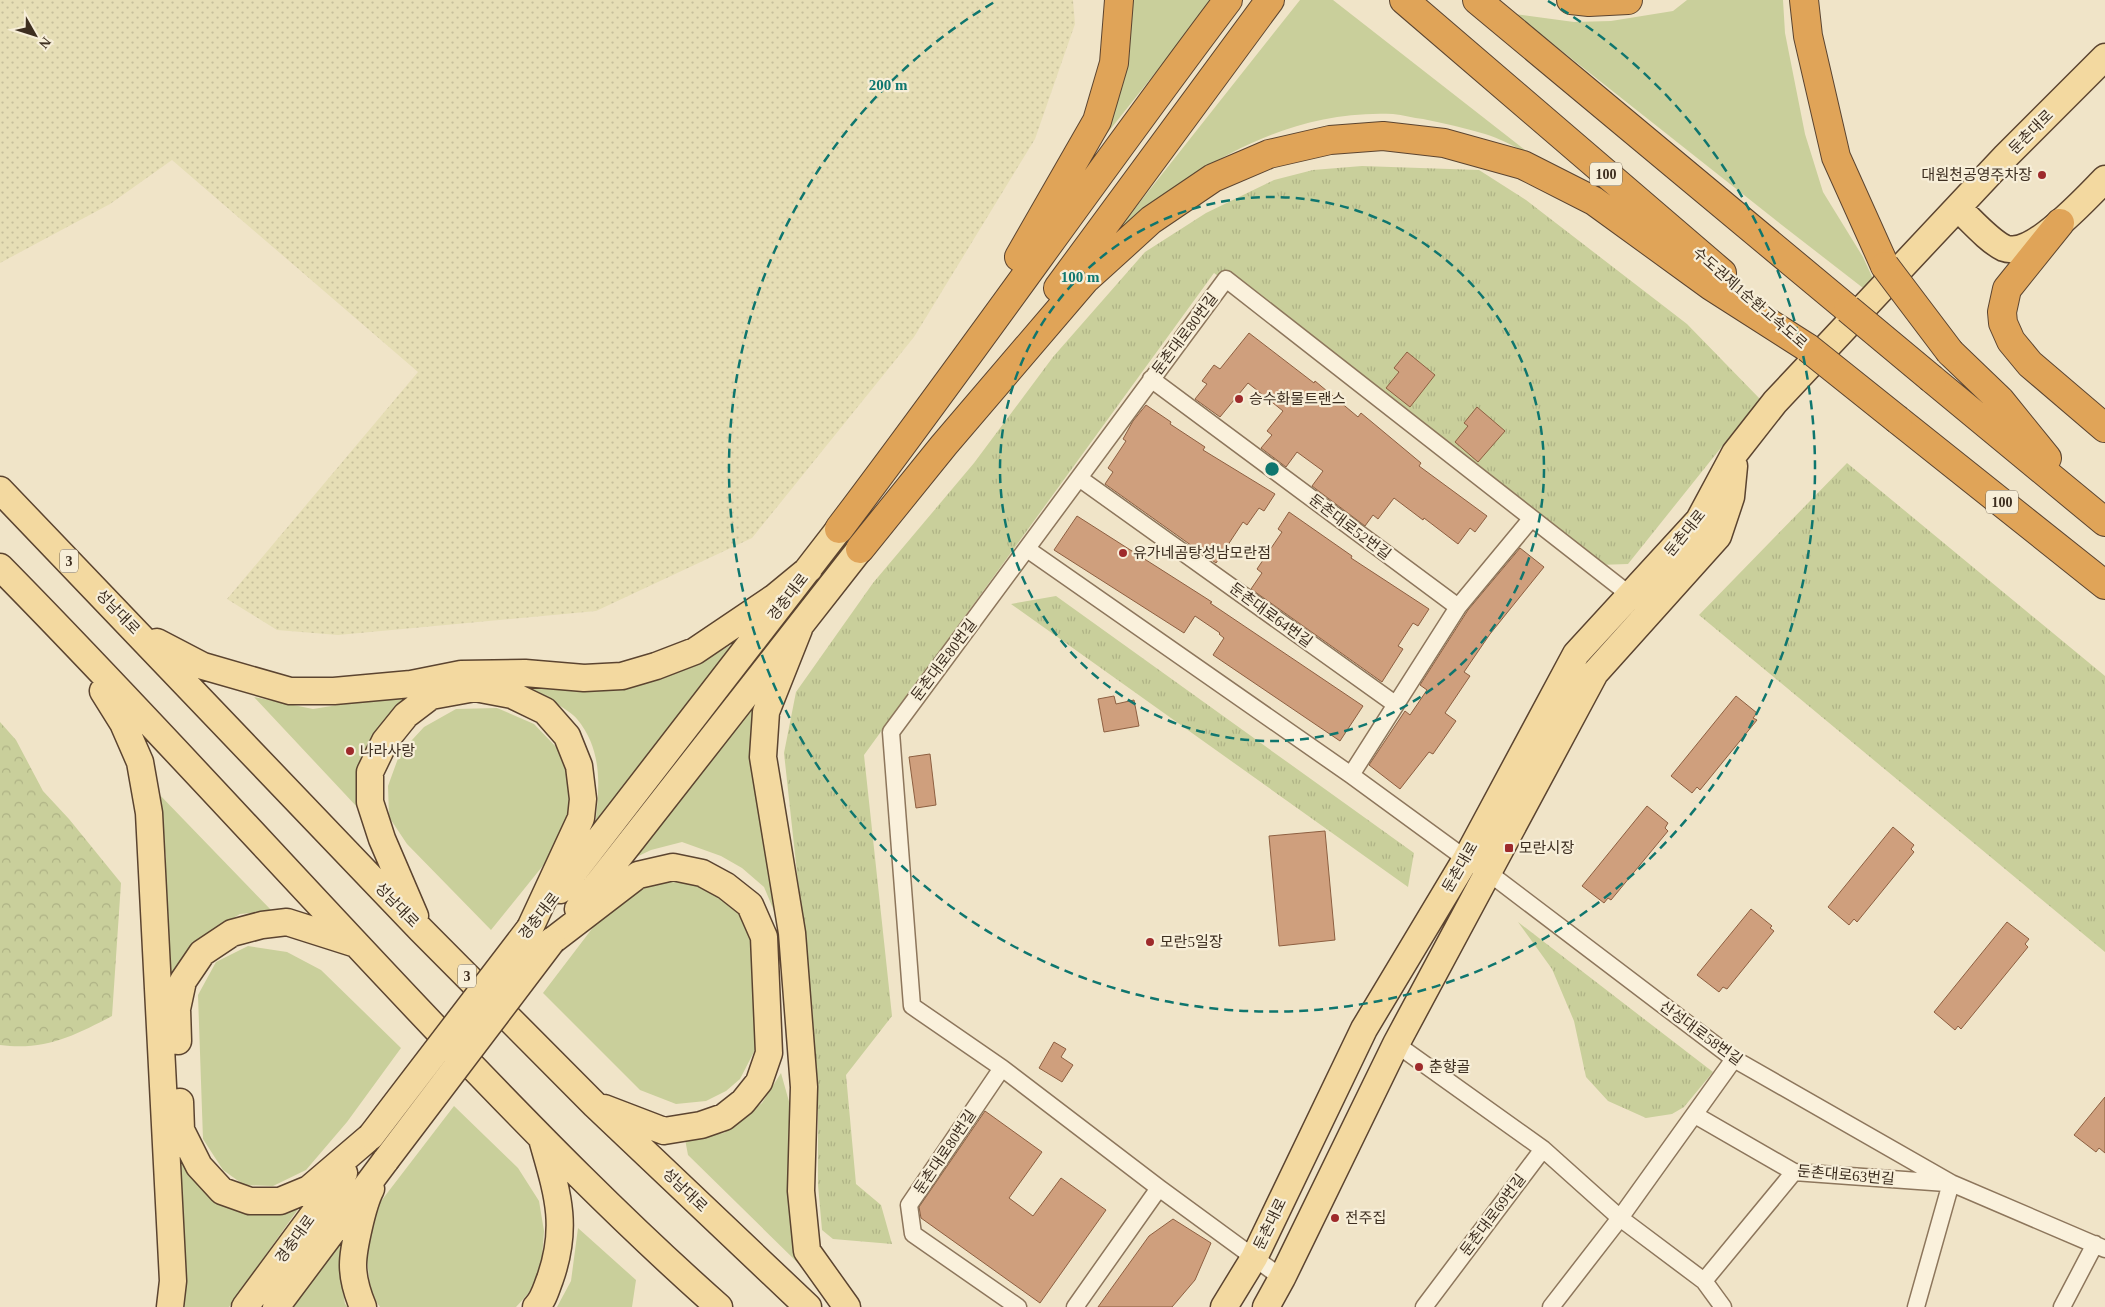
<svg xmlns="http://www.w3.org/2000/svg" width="2105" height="1307" viewBox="0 0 2105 1307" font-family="'Times New Roman','Noto Sans KR',serif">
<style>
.farmland{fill:url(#farmland-dots)}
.grass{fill:#c9cf9b}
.forest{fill:url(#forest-crowns)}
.park{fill:url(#park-tufts)}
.building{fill:#cf9f7d;stroke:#8d5f41}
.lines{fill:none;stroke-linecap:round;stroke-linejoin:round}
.minor-casing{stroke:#8d765c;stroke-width:19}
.primary-casing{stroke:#5b4430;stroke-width:29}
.motorway-casing{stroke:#5b4430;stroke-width:30}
.minor{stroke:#faf1dc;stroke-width:16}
.primary{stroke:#f3d9a0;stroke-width:26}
.motorway{stroke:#e0a458;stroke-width:28}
.primary-bridge-casing{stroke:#5b4430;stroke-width:29;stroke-linecap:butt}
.motorway-bridge-casing{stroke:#5b4430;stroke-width:30;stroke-linecap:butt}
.primary-bridge{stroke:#f3d9a0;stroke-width:26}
.motorway-bridge{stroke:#e0a458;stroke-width:28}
.ring{fill:none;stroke:#0f766e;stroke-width:2.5;stroke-dasharray:9 6}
.poi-dot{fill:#9e2a2b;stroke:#f7eed8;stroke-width:2}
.labels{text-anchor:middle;stroke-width:4.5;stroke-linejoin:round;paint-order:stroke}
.shield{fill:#f7eed8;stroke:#756857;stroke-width:1}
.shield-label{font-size:14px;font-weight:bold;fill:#3d2e20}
.street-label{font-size:15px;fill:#3d2e20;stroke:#f7eed8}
.poi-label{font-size:15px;fill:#3d2e20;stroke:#f7eed8;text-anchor:start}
.centre{fill:#0f766e;stroke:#f7eed8;stroke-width:2.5}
.ring-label{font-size:15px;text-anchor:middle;font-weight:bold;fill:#0f766e;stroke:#f7eed8;stroke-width:4.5;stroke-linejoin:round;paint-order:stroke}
</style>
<defs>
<pattern id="farmland-dots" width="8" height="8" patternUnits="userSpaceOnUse" patternTransform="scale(1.25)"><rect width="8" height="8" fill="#e6deb5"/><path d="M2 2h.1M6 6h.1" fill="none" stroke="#c6bf9b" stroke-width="1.8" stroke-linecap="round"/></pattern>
<pattern id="forest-crowns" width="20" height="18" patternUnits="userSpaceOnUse" patternTransform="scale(1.25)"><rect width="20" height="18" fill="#c9cf9b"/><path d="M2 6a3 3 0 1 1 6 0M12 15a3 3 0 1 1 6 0" fill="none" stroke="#aeb285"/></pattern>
<pattern id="park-tufts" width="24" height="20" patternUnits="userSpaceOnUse" patternTransform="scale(1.25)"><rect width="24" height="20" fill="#c9cf9b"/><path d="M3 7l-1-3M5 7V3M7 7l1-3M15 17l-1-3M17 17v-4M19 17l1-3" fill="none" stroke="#aeb285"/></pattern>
</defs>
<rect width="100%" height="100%" fill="#f0e4c8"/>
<path class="farmland" d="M 0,0 L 1073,0 L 1075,24 L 1035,139 L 914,337 L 752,538 L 596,611 L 338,635 L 277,630 L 227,599 L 418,372 L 172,160 L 110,204 L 0,263 Z"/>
<path class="grass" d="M 1129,0 L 1213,0 L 1105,136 L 1119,87 Z
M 1300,0 L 1333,0 L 1530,154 C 1515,147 1501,139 1485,134 C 1465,128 1443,123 1423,119 C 1413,118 1403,115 1393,114 C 1286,109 1197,166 1117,231 Z
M 1687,0 L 1783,0 L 1785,33 L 1805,134 L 1823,192 L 1863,257 L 1885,305 L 1787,229 L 1515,14 L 1574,22 L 1611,21 L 1673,11 Z
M 749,635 L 594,834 C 599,793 605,753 577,719 C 569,709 540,695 528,687 L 614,690 L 690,668 Z
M 764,689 L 782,930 L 764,887 L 742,868 L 721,856 L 682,842 L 651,850 L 628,861 Z
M 419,692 L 357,774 L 358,808 L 254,697 L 313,709 Z
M 497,708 L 534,724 L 559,750 L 572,780 L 572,808 L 562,842 L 491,930 L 407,844 L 389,817 L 388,786 L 400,753 L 424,727 L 456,709 Z
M 156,791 L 272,911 L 240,914 L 213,930 L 191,952 L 170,995 L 166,950 L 166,857 Z
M 672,882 L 703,885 L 735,901 L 753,929 L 757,1046 L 740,1079 L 726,1091 L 706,1101 L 676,1104 L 640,1090 L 543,993 L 604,913 L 646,885 Z
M 248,946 L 287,952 L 321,970 L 401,1048 L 347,1122 L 306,1170 L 273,1186 L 244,1185 L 223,1170 L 203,1139 L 198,995 L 216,962 Z
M 781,1073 L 795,1123 L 789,1203 L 798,1263 L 688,1155 L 685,1139 L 724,1133 L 762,1103 Z
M 454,1106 L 518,1168 L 539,1201 L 544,1231 L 541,1273 L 527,1295 L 516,1307 L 380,1307 L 371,1295 L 366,1250 L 375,1209 Z
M 177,1154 L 210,1191 L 301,1205 L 229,1307 L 180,1307 Z
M 345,1228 L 339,1266 L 345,1304 L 348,1307 L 288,1307 Z
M 578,1228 L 636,1280 L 632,1307 L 557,1307 L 571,1281 Z"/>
<path class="forest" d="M 0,722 L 16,740 L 43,791 L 69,819 L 121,883 L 112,1016 C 74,1036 44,1051 0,1045 Z"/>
<path class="park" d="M 1362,166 L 1479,170 L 1526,200 L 1687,324 L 1760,399 L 1628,564 L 1598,565 L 1516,494 L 1214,273 L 864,755 L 892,1016 L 846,1075 L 856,1184 L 881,1205 L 892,1244 L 833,1239 L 822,1230 L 818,1185 L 818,1090 L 803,928 L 784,753 L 796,692 L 873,583 L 974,463 L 1053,357 L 1145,252 L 1206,213 L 1274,180 L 1313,170 Z
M 1847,463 L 2105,676 L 2105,952 L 1699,615 Z
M 1056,596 L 1414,853 L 1408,887 L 1011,604 Z
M 1518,922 L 1713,1072 L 1684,1107 L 1672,1114 L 1646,1118 L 1608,1101 L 1586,1077 L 1574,1021 L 1552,969 Z"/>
<path class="building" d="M 1249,333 L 1314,383 L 1315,381 L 1358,417 L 1361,413 L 1421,463 L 1419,466 L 1487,516 L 1475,532 L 1470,528 L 1458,544 L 1424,518 L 1423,520 L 1394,498 L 1378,519 L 1373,515 L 1365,526 L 1312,486 L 1323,471 L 1297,452 L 1286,467 L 1261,448 L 1272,435 L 1267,431 L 1283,411 L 1248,383 L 1220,417 L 1195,399 L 1207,384 L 1202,381 L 1214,365 L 1220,369 Z
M 1407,352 L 1435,375 L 1410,407 L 1386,388 L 1399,372 L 1394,368 Z
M 1146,405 L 1171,422 L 1170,424 L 1205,447 L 1203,450 L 1275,494 L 1264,511 L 1259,508 L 1247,525 L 1243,522 L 1216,563 L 1105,484 L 1113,472 L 1108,468 L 1126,441 L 1123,439 L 1133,421 Z
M 1477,407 L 1505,431 L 1478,462 L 1455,442 L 1468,426 L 1464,423 Z
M 1289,512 L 1352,556 L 1351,558 L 1429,609 L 1418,626 L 1413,623 L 1398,646 L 1403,649 L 1382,682 L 1251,589 L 1262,573 L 1257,569 L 1282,532 L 1278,529 Z
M 1077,516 L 1212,602 L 1210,603 L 1363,706 L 1340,741 L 1213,655 L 1224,638 L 1219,634 L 1220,633 L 1195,616 L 1184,633 L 1054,550 Z
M 1520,548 L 1544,567 L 1490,634 L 1464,672 L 1470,676 L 1445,713 L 1456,721 L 1433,754 L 1429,752 L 1400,789 L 1369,765 L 1405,711 L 1410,715 L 1427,690 L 1420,685 L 1468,610 Z
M 1114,696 L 1116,704 L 1134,700 L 1139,726 L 1104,732 L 1098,699 Z
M 1736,696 L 1757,713 L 1753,718 L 1757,720 L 1700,790 L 1697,787 L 1692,793 L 1671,776 Z
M 930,754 L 936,805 L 916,808 L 909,757 Z
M 1647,806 L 1668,823 L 1665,828 L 1668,831 L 1611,900 L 1608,898 L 1604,903 L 1582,886 Z
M 1893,827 L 1914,845 L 1911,849 L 1914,852 L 1857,922 L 1854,919 L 1849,925 L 1828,907 Z
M 1325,831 L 1335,940 L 1279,946 L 1269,836 Z
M 1751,909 L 1772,926 L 1770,928 L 1774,931 L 1727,989 L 1723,987 L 1719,992 L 1697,975 Z
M 2007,922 L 2029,939 L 2025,944 L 2028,947 L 1961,1029 L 1958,1026 L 1955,1030 L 1934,1012 Z
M 1054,1042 L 1066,1049 L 1061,1057 L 1073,1065 L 1062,1082 L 1039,1068 Z
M 2105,1097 L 2105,1153 L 2099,1148 L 2096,1152 L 2074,1135 Z
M 985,1111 L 1042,1152 L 1009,1198 L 1033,1216 L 1061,1178 L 1106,1210 L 1040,1303 L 921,1218 L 919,1207 Z
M 1173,1219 L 1211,1243 L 1195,1280 L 1172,1307 L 1098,1307 L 1149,1236 Z"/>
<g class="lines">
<defs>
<path id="minor" d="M 1151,379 L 1458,607
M 1079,478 L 1395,704
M 1027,549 L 1351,775 L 1466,859 L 1489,873 L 1734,1059 L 1951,1183 L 2105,1249
M 1351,775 L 1458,607 L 1531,519
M 1396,1044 L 1543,1149 L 1620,1218 L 1704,1281 L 1723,1307
M 1002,1068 L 909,1205 L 913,1234 L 1018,1307
M 1695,1115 L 1794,1172 L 1946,1183
M 1282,1278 L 1159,1188 L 1002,1068 L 912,1006 L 891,732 L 1226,279 L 1630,595
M 1704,1281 L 1794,1172
M 1075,1307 L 1159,1188
M 1424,1307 L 1543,1149
M 1551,1307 L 1620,1218 L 1734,1059
M 1916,1307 L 1951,1183
M 2062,1307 L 2095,1244"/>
<path id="primary" d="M 1958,208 C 1970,219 1989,241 2004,248 C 2032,259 2087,197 2105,179
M 0,490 L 421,930 L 595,1105 L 808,1307
M 0,567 C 152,721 296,882 445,1038 C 534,1131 623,1222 719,1307
M 799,629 L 766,712 L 763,757 L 792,933 L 804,1087 L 801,1191 L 807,1251 L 847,1307
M 157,642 L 203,666 L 290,691 L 334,691 L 411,684 L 461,674 L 525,673 L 584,678 L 622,676 L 656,666 L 695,651 L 775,597 L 809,569
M 103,691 L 123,723 L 140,762 L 149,813 L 173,1281 L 170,1307
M 560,890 L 839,529
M 578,909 L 860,549
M 415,916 L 382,839 L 370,802 L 370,772 L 385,741 L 406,715 L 431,696 L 475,688 L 512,695 L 545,711 L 567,736 L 579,766 L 583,799 L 581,818 L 530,928
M 552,941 L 638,875 L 673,867 L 702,873 L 726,886 L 750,905 L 764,937 L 769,1053 L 759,1082 L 743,1102 L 724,1117 L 701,1125 L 664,1131 L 604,1108
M 178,1041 L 177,1009 L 183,981 L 202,953 L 232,933 L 262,925 L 287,922 L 353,943
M 180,1102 L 181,1130 L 199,1166 L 222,1191 L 250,1201 L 280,1201 L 309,1189 L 371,1136
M 245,1307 L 344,1173
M 276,1307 L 386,1160
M 363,1307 C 358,1295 353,1279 353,1265 C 353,1249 363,1204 371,1189
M 536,1307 C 544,1299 546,1289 550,1279 C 569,1225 557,1192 542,1139
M 1224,1307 L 1254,1258 L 1364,1029 L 1466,859 L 1576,654 L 1699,520 L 1735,453 L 1775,402 L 2006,156 L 2105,57
M 1266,1307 L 1282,1278 L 1396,1044 L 1595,673 L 1718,536 L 1731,497 L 1734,466"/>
<path id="motorway" d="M 1404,0 L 1722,273
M 1477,0 L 1848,309
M 1571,0 L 1589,2 L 1628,0
M 1804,0 L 1808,36 L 1836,157 L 1885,266
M 2060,223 L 2007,289 L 2002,312 L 2003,323 L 2011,341 L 2030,364 L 2105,428
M 1019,257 L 1097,121 L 1114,63 L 1119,0
M 1058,288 L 1270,0
M 1950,352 L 2000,400 L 2047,458
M 1932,379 L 2105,522
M 1898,420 L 2105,585
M 839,529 C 971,355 1096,175 1228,0
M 860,549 L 944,445 L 1085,280 L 1151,220 L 1213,178 L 1269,154 L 1330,140 L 1383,136 L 1444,143 L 1523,165 L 1594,201 L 1711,286 L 1808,348"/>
</defs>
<use href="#minor" class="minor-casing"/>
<use href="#primary" class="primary-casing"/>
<use href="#motorway" class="motorway-casing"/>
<use href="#minor" class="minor"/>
<use href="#primary" class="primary"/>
<use href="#motorway" class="motorway"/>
<defs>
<path id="primary-bridge" d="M 371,1136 L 530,928
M 386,1160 L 552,941"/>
<path id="motorway-bridge" d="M 1885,266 L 1950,352
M 1848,309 L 1932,379
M 1808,348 L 1898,420"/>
</defs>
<use href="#primary-bridge" class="primary-bridge-casing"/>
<use href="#motorway-bridge" class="motorway-bridge-casing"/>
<use href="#primary-bridge" class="primary-bridge"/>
<use href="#motorway-bridge" class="motorway-bridge"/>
</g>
<g class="ring">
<circle cx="1272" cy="469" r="272"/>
<path d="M1548 1A543 543 0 1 1 996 1"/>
</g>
<g class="poi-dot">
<circle cx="2042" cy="175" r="5"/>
<circle cx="1239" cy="399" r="5"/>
<circle cx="1123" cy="553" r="5"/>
<circle cx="350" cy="751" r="5"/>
<rect x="1504" y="843" width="10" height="10" rx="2.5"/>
<circle cx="1150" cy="942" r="5"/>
<circle cx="1419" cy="1067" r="5"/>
<circle cx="1335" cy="1218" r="5"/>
</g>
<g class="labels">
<g class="shield">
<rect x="1590" y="162.5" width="32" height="23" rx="4"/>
<rect x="1986" y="490.5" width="32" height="23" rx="4"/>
<rect x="60" y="549.5" width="18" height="23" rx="4"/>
<rect x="458" y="964.5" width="18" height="23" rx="4"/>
</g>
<g class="shield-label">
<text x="1606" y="179">100</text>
<text x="2002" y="507">100</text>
<text x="69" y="566">3</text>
<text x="467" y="981">3</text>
</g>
<g class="street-label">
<text transform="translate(2031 132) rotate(-45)" y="5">둔촌대로</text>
<text transform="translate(1750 298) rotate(41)" y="5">수도권제1순환고속도로</text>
<text transform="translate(1185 334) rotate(-53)" y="5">둔촌대로80번길</text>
<text transform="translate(1350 527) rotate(37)" y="5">둔촌대로52번길</text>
<text transform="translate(1685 533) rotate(-51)" y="5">둔촌대로</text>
<text transform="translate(788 597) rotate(-52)" y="5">경충대로</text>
<text transform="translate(118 612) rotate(46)" y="5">성남대로</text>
<text transform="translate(1271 615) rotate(36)" y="5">둔촌대로64번길</text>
<text transform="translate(944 660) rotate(-53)" y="5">둔촌대로80번길</text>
<text transform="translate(1460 867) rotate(-60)" y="5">둔촌대로</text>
<text transform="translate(397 905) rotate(46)" y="5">성남대로</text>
<text transform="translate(539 916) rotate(-52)" y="5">경충대로</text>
<text transform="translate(1701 1033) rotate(36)" y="5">산성대로58번길</text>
<text transform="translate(945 1152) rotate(-56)" y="5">둔촌대로80번길</text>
<text transform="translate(1846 1175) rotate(5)" y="5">둔촌대로63번길</text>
<text transform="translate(685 1190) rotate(44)" y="5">성남대로</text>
<text transform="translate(1493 1215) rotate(-53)" y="5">둔촌대로69번길</text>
<text transform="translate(1270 1224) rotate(-64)" y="5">둔촌대로</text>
<text transform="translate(295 1239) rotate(-54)" y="5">경충대로</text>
</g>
<g class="poi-label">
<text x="2032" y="180" text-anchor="end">대원천공영주차장</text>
<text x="1249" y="404">승수화물트랜스</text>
<text x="1133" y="558">유가네곰탕성남모란점</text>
<text x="360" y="756">나라사랑</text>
<text x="1519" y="853">모란시장</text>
<text x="1160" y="947">모란5일장</text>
<text x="1429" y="1072">춘향골</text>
<text x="1345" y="1223">전주집</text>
</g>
</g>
<circle cx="1272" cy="469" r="8" class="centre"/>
<g class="ring-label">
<text x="888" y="90">200 m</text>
<text x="1080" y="282">100 m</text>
</g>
<g transform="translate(35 35) rotate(129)" stroke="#f7eed8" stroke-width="4" paint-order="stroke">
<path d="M0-4L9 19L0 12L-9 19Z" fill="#3d2e20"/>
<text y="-8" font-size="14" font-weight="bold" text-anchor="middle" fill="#3d2e20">N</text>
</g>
</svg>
